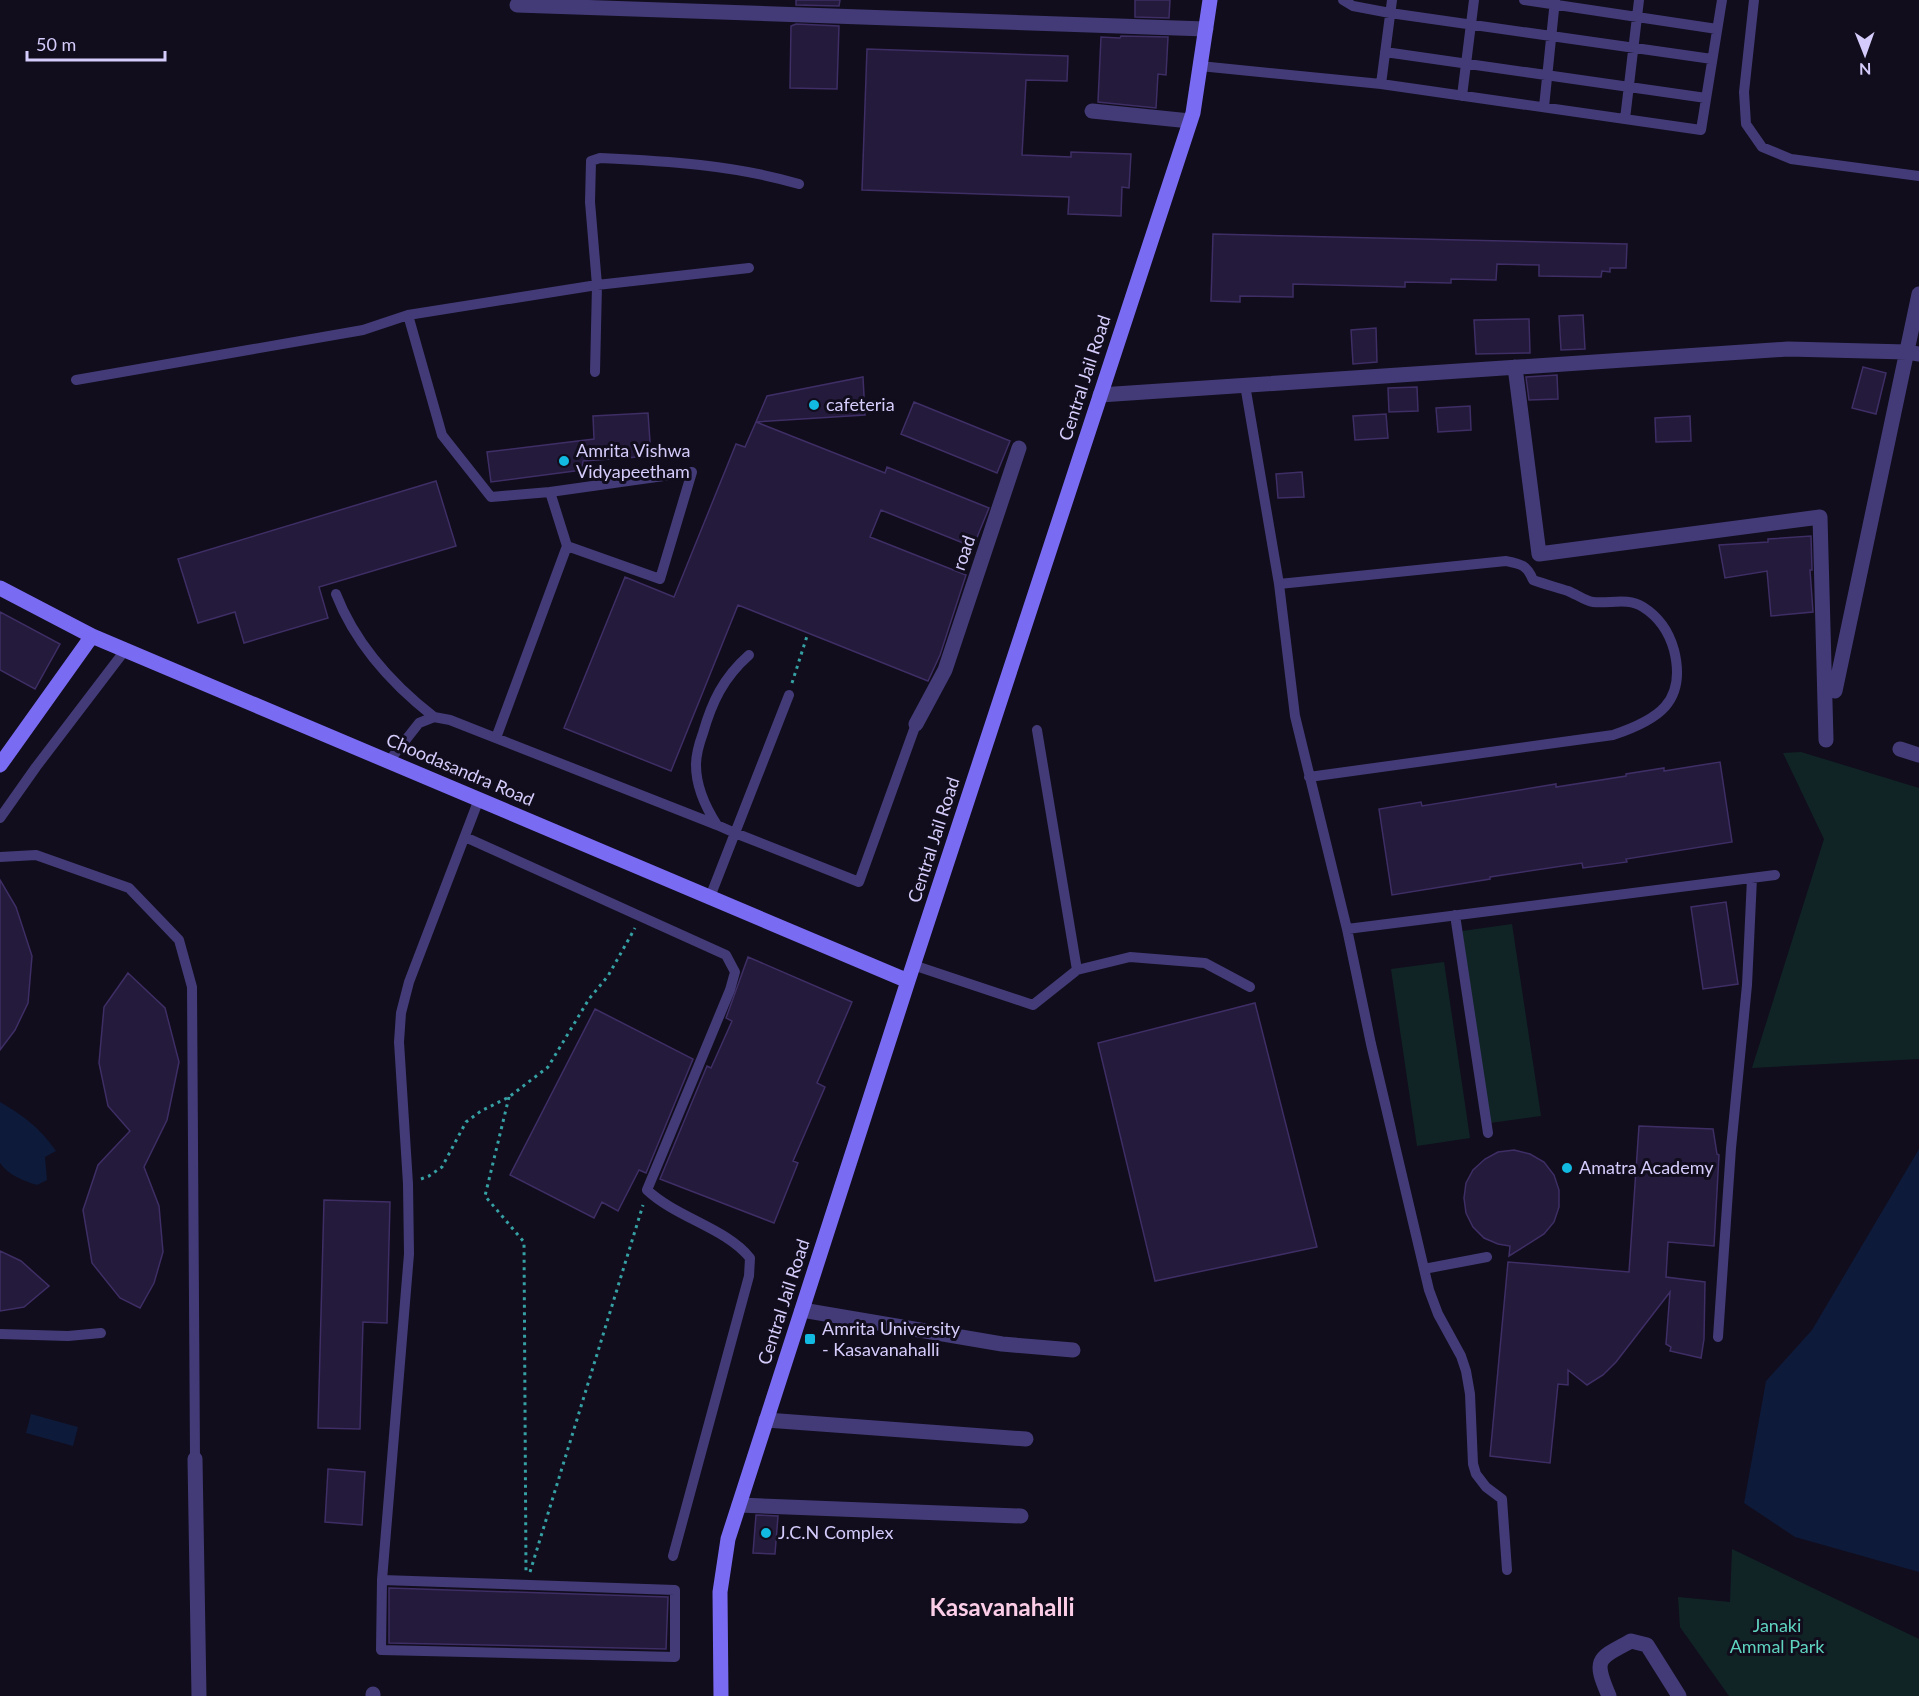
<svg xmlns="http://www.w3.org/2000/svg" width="1919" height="1696" viewBox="0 0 1919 1696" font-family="Lato,sans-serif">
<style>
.green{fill:#102425}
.water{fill:#0e1a39}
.building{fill:#241a3b;stroke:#3e2e65;stroke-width:1.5}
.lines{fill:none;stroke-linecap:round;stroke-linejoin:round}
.path{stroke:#36a1a4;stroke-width:3;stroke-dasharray:3 4.5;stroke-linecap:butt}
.lane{stroke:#433b77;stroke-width:10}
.street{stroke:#433b77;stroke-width:15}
.secondary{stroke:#7a6bf3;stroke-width:15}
.poi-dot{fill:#12b9e0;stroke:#110d1c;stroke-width:2}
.labels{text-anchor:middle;stroke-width:6;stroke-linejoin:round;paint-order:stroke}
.street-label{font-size:18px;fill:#d5ccfb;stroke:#110d1c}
.poi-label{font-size:18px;fill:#d5ccfb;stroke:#110d1c;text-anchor:start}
.park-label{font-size:18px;fill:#5fd4c1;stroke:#110d1c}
.district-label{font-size:24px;font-weight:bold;fill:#fbcde6;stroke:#110d1c}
</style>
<rect width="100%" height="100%" fill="#110d1c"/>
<path class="green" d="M 1801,752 L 1919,788 L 1919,1059 L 1752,1068 L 1824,839 L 1783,753 Z
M 1512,924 L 1541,1116 L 1490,1123 L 1462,931 Z
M 1444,962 L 1470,1138 L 1417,1146 L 1391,969 Z
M 1732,1549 L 1919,1639 L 1919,1696 L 1729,1696 L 1680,1627 L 1678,1597 L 1730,1602 Z"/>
<path class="water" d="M 0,1102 C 24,1116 40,1128 56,1151 L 45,1157 L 47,1180 L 37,1185 C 24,1181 8,1175 0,1163 Z
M 1919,1149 L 1919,1572 L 1795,1537 L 1744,1503 L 1766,1381 L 1812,1330 Z
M 31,1414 L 78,1427 L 73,1446 L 26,1433 Z"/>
<path class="building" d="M 796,0 L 840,0 L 839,6 L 796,5 Z
M 1135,0 L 1170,0 L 1169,18 L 1135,17 Z
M 796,24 L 839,26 L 837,89 L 790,88 L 791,26 Z
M 1121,36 L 1168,37 L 1166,75 L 1158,74 L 1156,108 L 1098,102 L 1101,37 L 1120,38 Z
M 867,49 L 1068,56 L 1067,81 L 1026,80 L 1022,155 L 1071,157 L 1071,152 L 1131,154 L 1129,188 L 1122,187 L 1121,216 L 1068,214 L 1069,197 L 862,190 Z
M 1213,234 L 1627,244 L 1626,268 L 1610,268 L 1610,272 L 1602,271 L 1601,277 L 1539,276 L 1539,265 L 1497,264 L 1496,280 L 1451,279 L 1451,283 L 1405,282 L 1405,287 L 1293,284 L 1293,297 L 1240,296 L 1240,302 L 1211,301 Z
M 1583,315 L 1585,349 L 1561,350 L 1559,316 Z
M 1529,319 L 1530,353 L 1476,354 L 1474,320 Z
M 1376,328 L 1377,362 L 1353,364 L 1351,330 Z
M 1863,367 L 1886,373 L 1876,414 L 1852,408 Z
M 1557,375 L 1558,399 L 1529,400 L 1526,377 Z
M 863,377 L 865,415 L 756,422 L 767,396 Z
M 1417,387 L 1418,411 L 1389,412 L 1388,388 Z
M 914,402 L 1010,441 L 997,473 L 901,434 Z
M 1470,406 L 1471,430 L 1438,432 L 1436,408 Z
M 648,413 L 651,456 L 583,461 L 582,470 L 491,482 L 487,452 L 594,439 L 593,416 Z
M 1386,414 L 1388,438 L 1355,440 L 1353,416 Z
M 1690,416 L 1691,441 L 1656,442 L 1655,418 Z
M 756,422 L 885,473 L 887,467 L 989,508 L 973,547 L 881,510 L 870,537 L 966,575 L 940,655 L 928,681 L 738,605 L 671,771 L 564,728 L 625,577 L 674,597 L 736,444 L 745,447 Z
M 1302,472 L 1304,497 L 1278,498 L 1276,474 Z
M 436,481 L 456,546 L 319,587 L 328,618 L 244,643 L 235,612 L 198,623 L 178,559 Z
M 1811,536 L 1812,570 L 1810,570 L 1813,612 L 1771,616 L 1767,571 L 1725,578 L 1719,545 L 1768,542 L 1768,539 Z
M 0,612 L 60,644 L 35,689 L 0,670 Z
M 1720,762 L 1732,842 L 1626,859 L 1627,862 L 1583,868 L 1582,863 L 1490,877 L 1490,879 L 1392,895 L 1379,809 L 1421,802 L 1422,806 L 1556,784 L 1556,787 L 1626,776 L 1626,774 L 1664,768 L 1664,771 Z
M 0,880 L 16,907 L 32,956 L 28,1003 L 15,1030 L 0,1050 Z
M 1726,902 L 1738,984 L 1703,989 L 1691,907 Z
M 748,957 L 852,1002 L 817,1083 L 825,1087 L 793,1161 L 798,1163 L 774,1223 L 660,1179 L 707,1066 L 711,1068 L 732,1021 L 726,1018 Z
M 128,973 L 165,1008 L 179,1062 L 167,1120 L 144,1167 L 159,1206 L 163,1252 L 154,1283 L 140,1308 L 120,1298 L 92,1263 L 83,1210 L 98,1165 L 130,1131 L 108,1106 L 99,1063 L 104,1007 Z
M 1255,1003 L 1317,1247 L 1155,1281 L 1098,1043 Z
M 595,1009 L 693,1059 L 646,1173 L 639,1170 L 618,1211 L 602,1202 L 594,1218 L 510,1175 Z
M 1639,1126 L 1713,1129 L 1717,1154 L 1719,1155 L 1714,1246 L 1668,1242 L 1666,1277 L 1705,1282 L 1704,1339 L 1701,1358 L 1670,1351 L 1671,1347 L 1666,1344 L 1670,1292 L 1616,1362 L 1603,1375 L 1587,1385 L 1568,1370 L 1568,1385 L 1558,1384 L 1550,1463 L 1490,1456 L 1508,1262 L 1629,1272 Z
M 1514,1150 L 1530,1154 L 1544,1162 L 1554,1175 L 1559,1190 L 1559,1207 L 1554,1222 L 1544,1234 L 1509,1256 L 1510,1246 L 1498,1244 L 1484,1238 L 1473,1227 L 1466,1213 L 1464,1198 L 1466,1183 L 1473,1170 L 1485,1159 L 1498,1152 Z
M 324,1200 L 390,1202 L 387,1323 L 363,1322 L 360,1429 L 318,1428 Z
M 0,1251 L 21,1261 L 49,1286 L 24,1307 L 0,1311 Z
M 328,1469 L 365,1472 L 362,1525 L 325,1522 Z
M 756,1515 L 778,1516 L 775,1554 L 753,1553 Z
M 389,1588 L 668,1597 L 666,1649 L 389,1643 Z"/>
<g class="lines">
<path class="path" d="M 792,683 L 808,633
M 509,1097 L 485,1196 L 524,1242 L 526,1573
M 421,1179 L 429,1176 L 442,1167 L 466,1122 L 481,1111 L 509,1097 L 548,1067 L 589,999 L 608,976 L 635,928
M 530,1572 L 643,1205"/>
<path class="lane" d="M 1343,0 L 1353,6 L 1390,13 L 1712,59
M 1524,0 L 1717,29
M 1754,0 L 1744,92 L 1746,124 L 1762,147 L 1791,159 L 1919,176
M 1385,52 L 1706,98
M 1200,66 L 1381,84 L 1701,130 L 1722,0
M 1381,84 L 1392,0
M 1462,96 L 1474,0
M 1544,107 L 1555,0
M 1625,119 L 1639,0
M 595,372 L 597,285 L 749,268
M 76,380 L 363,330 L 408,315
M 1245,385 L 1279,584 L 1295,716 L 1347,929 L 1371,1044 L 1429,1290 L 1438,1314 L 1461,1356 L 1466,1371 L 1470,1394 L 1473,1464 L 1476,1474 L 1486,1487 L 1502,1499 L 1507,1570
M 550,492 L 692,472 L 660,579 L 567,546
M 1279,584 L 1506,561 C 1521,564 1527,565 1533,580 C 1544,584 1556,587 1568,591 C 1576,594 1585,601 1593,602 C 1610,604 1627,597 1643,607 C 1659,617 1669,632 1674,650 C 1687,702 1658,720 1613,735 L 1309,777
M 336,594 C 355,643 393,685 434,717
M 789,695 L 735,833 L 859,882 L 916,724
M 1037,730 L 1077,970
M 496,738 L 567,546 L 550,492 L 491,497 L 442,435 L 408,315 L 597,285 L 590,202 L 591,161 L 600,158 C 667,161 734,165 799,184
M 389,761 L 419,723 L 434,717 L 450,720 L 717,825 L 735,833 L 710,897
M 0,818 L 36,767 L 126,649
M 717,825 C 706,808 696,786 696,765 C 696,754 699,744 703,733 C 712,702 723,678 749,655
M 465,837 L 726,955 L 735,972 L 730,990 L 647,1190 C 677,1218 726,1228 750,1258 L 749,1276 L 673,1556
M 0,857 L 36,855 L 129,888 L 179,940 L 192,987 L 195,1459
M 1455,915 L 1488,1133
M 1347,929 L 1775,875
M 913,965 L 1033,1005 L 1077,970 L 1130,957 L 1205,963 L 1250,987
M 1424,1269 L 1487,1257
M 0,1334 L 68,1336 L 101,1333
M 1718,1337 L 1731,1148 L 1747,985 L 1752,878
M 382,1580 L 675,1590 L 675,1657 L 381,1650 L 382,1580 L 409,1254 L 408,1184 L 399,1042 L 401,1013 L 409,982 L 479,799"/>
<path class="street" d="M 517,5 L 1206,29
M 1092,111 L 1190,121
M 1515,367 L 1539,554 L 1820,517 L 1826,740
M 1100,395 L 1788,349 L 1907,352 L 1919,354
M 1835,691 L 1919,294
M 916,724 L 945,670 L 1019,448
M 1900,749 L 1919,755
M 802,1310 L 1002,1344 L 1073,1350
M 766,1420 L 1026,1439
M 195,1459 L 199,1696
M 739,1505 L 1021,1516
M 373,1694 L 373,1696
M 1609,1696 C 1593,1659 1597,1659 1631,1641 L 1647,1645 L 1679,1696"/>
<path class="secondary" d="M 0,588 L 92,636 L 908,981
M 0,765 L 92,636
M 721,1696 L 720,1592 L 728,1539 L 908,981 L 1193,113 L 1210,0"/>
</g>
<g class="poi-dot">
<circle cx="814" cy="405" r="6"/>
<circle cx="564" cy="461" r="6"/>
<circle cx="1567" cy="1168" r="6"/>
<rect x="804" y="1333" width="12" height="12" rx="3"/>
<circle cx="766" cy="1533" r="6"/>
</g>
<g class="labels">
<g class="street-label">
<text transform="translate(1085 378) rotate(-72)" y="6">Central Jail Road</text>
<text transform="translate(964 553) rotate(-71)" y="6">road</text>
<text transform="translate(460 770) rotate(23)" y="6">Choodasandra Road</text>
<text transform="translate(934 840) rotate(-72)" y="6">Central Jail Road</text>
<text transform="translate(784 1302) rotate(-72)" y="6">Central Jail Road</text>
</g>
<g class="poi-label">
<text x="826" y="411">cafeteria</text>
<text x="576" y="457">Amrita Vishwa<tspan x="576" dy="21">Vidyapeetham</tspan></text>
<text x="1579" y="1174">Amatra Academy</text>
<text x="822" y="1335">Amrita University<tspan x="822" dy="21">- Kasavanahalli</tspan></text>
<text x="778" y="1539">J.C.N Complex</text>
</g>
<g class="park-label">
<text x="1777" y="1632">Janaki<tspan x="1777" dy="21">Ammal Park</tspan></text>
</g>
<g class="district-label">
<text x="1002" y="1616">Kasavanahalli</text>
</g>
</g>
<g transform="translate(1865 54) rotate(179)" stroke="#110d1c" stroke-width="4.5" paint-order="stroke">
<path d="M0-4.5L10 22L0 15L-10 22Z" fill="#d5ccfb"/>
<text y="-9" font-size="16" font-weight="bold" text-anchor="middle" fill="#d5ccfb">N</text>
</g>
<path d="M27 51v9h138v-9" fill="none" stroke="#d5ccfb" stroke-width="3"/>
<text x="36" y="51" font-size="18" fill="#d5ccfb" stroke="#110d1c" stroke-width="4.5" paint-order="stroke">50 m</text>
</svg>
